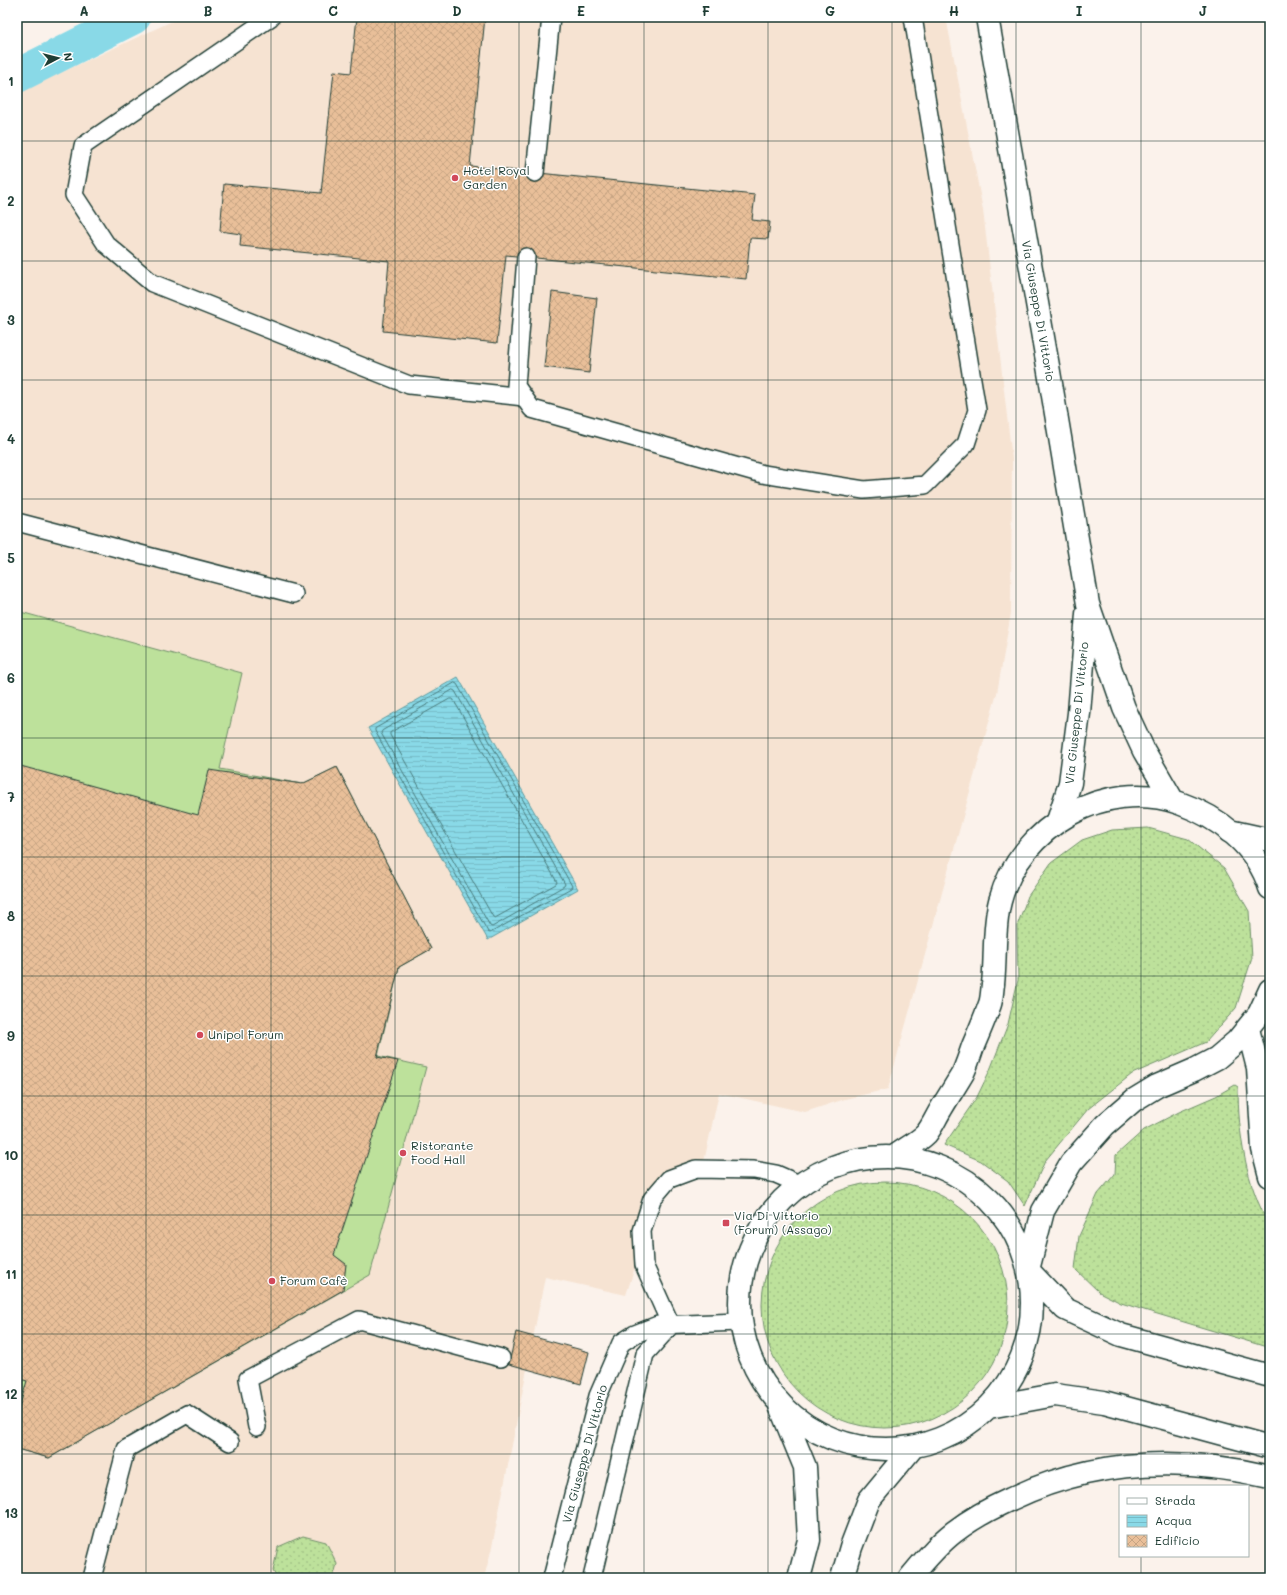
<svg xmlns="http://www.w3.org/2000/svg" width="1287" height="1595" viewBox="0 0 1287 1595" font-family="Mali,sans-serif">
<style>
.built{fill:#f6e3d2}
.grass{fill:url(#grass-dots);stroke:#6e8f68}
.pitch{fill:#bde19b;stroke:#6e8f68}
.water{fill:url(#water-rules);stroke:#5f9b9f}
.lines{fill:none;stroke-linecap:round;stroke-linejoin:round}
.shore{stroke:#497b7c;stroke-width:1}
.canal{stroke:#89d9e7;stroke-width:34}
.building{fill:url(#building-cross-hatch);stroke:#1f3d34}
.lane-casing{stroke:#1f3d34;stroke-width:20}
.street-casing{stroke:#1f3d34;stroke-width:25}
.secondary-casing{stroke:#1f3d34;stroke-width:25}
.lane{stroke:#fff;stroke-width:17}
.street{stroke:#fff;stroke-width:22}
.secondary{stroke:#fff;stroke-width:22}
.grid{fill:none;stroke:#1f3d34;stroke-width:1;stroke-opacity:0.55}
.poi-dot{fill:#d1495b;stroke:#fff;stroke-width:1.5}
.labels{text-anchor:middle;stroke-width:3;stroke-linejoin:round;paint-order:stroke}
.poi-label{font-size:12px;fill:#1f3d34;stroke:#fff;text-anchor:start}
.street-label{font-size:12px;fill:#1f3d34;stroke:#fff}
.neatline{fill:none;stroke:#1f3d34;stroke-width:1.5}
.grid-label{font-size:13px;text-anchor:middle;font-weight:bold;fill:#1f3d34}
</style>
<defs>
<pattern id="grass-dots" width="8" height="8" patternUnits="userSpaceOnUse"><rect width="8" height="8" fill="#bde19b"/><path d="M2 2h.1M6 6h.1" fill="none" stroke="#a2c286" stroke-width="1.8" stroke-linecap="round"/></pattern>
<pattern id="water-rules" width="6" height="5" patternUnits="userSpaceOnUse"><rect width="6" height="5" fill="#89d9e7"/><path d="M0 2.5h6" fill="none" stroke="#76bbc7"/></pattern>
<pattern id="building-cross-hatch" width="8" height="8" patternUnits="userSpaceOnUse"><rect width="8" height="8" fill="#e9bf99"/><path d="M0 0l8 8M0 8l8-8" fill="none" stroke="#c7a584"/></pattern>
</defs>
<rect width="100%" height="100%" fill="#fbf2eb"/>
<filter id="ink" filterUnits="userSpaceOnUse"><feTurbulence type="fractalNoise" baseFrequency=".025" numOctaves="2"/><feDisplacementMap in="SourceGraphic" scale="8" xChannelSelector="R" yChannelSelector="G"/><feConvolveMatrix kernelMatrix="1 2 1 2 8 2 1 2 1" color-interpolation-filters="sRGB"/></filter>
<g filter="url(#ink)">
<path class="built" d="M 181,17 L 946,17 L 983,210 L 1012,459 L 1011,613 L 997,693 L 888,1089 L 845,1099 L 805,1112 L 719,1093 L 703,1166 L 656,1202 L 626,1295 L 545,1277 L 492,1547 L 484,1578 L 17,1578 L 17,93 Z"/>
<path class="grass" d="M 1148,828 L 1188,839 L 1224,868 L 1249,911 L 1252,958 L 1236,1008 L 1206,1042 L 1132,1074 L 1088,1109 L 1045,1161 L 1025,1206 L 1008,1181 L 981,1161 L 944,1145 L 977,1097 L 990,1070 L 1008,1024 L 1018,980 L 1017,926 L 1028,896 L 1051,863 L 1082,840 L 1112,830 Z
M 1235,1085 L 1238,1087 C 1238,1134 1246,1185 1270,1226 L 1270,1348 L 1121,1303 L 1099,1292 L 1075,1269 L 1079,1236 L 1098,1194 L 1115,1174 L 1116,1155 L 1144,1130 L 1179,1112 L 1216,1096 Z
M762 1305a123 123 0 1 1 246 0a123 123 0 1 1-246 0Z
M 303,1536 L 326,1542 L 337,1564 L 333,1578 L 277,1578 L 273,1571 L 278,1547 Z"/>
<path class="pitch" d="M 17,611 L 242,673 L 220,769 L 302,784 L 337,767 L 431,949 L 399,967 L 378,1056 L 426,1067 L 370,1275 L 49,1458 L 17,1449 Z"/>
<path class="water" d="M 458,677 L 578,889 L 488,940 L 368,728 Z"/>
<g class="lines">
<path class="shore" d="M 455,683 L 457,684 L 572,886 L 571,888 L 490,933 L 488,932 L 375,731 L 375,729 Z
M 453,690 L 455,691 L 565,884 L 564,886 L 492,927 L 490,926 L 381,733 L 382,731 Z
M 450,699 L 453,699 L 557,882 L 556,884 L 495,918 L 493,917 L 390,735 L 390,733 Z"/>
<path class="canal" d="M 17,76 L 134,17"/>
</g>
<path class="building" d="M 357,17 L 485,17 L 470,166 L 755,195 L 752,220 L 770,222 L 768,239 L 750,238 L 746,279 L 506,255 L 497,343 L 383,331 L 389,261 L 240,246 L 241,234 L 220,231 L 224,184 L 321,193 L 334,71 L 351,73 Z
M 552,292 L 597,298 L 589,373 L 544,367 Z
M 17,765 L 198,815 L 209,770 L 302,784 L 337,767 L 431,949 L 399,967 L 377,1057 L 398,1061 L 334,1255 L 346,1264 L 343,1290 L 49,1458 L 17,1449 L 17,1415 L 27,1381 L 17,1378 Z
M 516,1332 L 589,1352 L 581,1384 L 509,1364 Z"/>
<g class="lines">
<defs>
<path id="lane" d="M 271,17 L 83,146 L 74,195 L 106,244 L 152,283 L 409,385 L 524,397
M 535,173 L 551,17
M 526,257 L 516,386 L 532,409 L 763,474 L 864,490 L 925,485 L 966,444 L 977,410 L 913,17
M 17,522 L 294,594
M 671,1325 L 644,1265 L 642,1231 L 652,1199 L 669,1179 L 696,1169 L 754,1170 L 776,1174 L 799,1184
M 257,1427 L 248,1379 L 359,1320 L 501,1358
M 92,1578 L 126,1449 L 187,1414 L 230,1442
M 552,1578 L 598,1396 L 621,1343 L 635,1334 L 658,1325 L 741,1322
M 592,1578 L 645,1354 L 671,1325"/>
<path id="street" d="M 1229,831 L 1270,840"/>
<path id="secondary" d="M 987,17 L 1048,366 L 1088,604 L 1124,708 L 1144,751 L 1173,801
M 1058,821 L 1070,783 L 1079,713 L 1087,614
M 1248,1029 L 1258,1068 L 1263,1149 L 1270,1176
M740 1303a146 146 0 1 1 292 0a146 146 0 1 1-292 0Z
M 894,1157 C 904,1149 917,1143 926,1134 C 932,1127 936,1117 941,1109 C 948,1097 956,1085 963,1073 C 967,1064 970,1055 973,1046 C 979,1032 985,1018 990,1004 C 992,998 992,991 993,984 C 996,957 993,928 1000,901 C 1020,827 1105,777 1179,803 C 1219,817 1257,846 1270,888
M 1028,1270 L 1043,1211 L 1071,1163 L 1105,1125 L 1134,1100 L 1157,1086 L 1194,1070 L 1217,1058 L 1237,1041 L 1259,1014 L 1270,990
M 1028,1270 L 1065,1309 L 1121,1335 L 1270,1376
M 780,1406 L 805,1467 L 809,1540 L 799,1578
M 989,1407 L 1055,1395 L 1104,1402 L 1270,1447
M 842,1578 L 851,1547 L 869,1500 L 913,1447
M 910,1578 C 923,1562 937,1545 954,1532 C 971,1519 991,1508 1011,1499 C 1094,1459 1182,1456 1270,1477"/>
</defs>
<use href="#lane" class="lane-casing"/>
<use href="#street" class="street-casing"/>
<use href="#secondary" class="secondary-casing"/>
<use href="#lane" class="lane"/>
<use href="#street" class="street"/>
<use href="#secondary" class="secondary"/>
</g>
</g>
<path class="grid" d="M 146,17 L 146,1578M 271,17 L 271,1578M 395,17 L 395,1578M 519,17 L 519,1578M 644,17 L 644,1578M 768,17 L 768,1578M 892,17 L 892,1578M 1016,17 L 1016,1578M 1141,17 L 1141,1486M 17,141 L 1270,141M 17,261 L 1270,261M 17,380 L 1270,380M 17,499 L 1270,499M 17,619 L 1270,619M 17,738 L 1270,738M 17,857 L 1270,857M 17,976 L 1270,976M 17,1096 L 1270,1096M 17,1215 L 1270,1215M 17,1334 L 1270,1334M 17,1454 L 1270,1454M 1141,1556 L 1141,1578"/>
<g class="poi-dot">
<circle cx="455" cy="178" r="4"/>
<circle cx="200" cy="1035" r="4"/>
<circle cx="403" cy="1153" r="4"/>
<rect x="722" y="1219" width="8" height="8" rx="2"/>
<circle cx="272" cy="1281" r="4"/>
</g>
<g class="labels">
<g class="poi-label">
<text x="463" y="175">Hotel Royal<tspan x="463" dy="14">Garden</tspan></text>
<text x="208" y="1039">Unipol Forum</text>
<text x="411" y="1150">Ristorante<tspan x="411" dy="14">Food Hall</tspan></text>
<text x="734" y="1220">Via Di Vittorio<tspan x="734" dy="14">(Forum) (Assago)</tspan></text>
<text x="280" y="1285">Forum Cafè</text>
</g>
<g class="street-label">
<text transform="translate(1038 311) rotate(80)" y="4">Via Giuseppe Di Vittorio</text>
<text transform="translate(1077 713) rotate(-84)" y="4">Via Giuseppe Di Vittorio</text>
<text transform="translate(585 1454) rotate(-75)" y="4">Via Giuseppe Di Vittorio</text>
</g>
</g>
<rect width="1287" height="1595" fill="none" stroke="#fff" stroke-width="44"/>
<rect x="1119" y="1485" width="130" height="72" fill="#ffffff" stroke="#a5b1ae"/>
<rect x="1127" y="1498" width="20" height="6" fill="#ffffff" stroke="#a5b1ae"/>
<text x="1155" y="1505" font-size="12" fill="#1f3d34">Strada</text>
<rect x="1127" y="1515" width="20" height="12" fill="url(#water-rules)" stroke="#a5b1ae"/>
<text x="1155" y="1525" font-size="12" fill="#1f3d34">Acqua</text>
<rect x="1127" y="1535" width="20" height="12" fill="url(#building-cross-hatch)" stroke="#a5b1ae"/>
<text x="1155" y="1545" font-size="12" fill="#1f3d34">Edificio</text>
<g transform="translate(58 58) rotate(83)" stroke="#ffffff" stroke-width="3" paint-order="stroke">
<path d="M0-3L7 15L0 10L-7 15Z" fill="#1f3d34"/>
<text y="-6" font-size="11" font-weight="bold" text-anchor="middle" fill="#1f3d34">N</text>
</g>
<rect x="22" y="22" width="1243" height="1551" class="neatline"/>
<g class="grid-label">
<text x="84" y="16">A</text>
<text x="208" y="16">B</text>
<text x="333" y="16">C</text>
<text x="457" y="16">D</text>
<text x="581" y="16">E</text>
<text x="706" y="16">F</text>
<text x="830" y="16">G</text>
<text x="954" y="16">H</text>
<text x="1079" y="16">I</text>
<text x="1203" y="16">J</text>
<text x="11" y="86">1</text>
<text x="11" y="206">2</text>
<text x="11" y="325">3</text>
<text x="11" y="444">4</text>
<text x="11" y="563">5</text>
<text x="11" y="683">6</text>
<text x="11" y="802">7</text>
<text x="11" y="921">8</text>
<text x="11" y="1041">9</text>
<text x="11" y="1160">10</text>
<text x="11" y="1279">11</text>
<text x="11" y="1399">12</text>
<text x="11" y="1518">13</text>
</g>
</svg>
